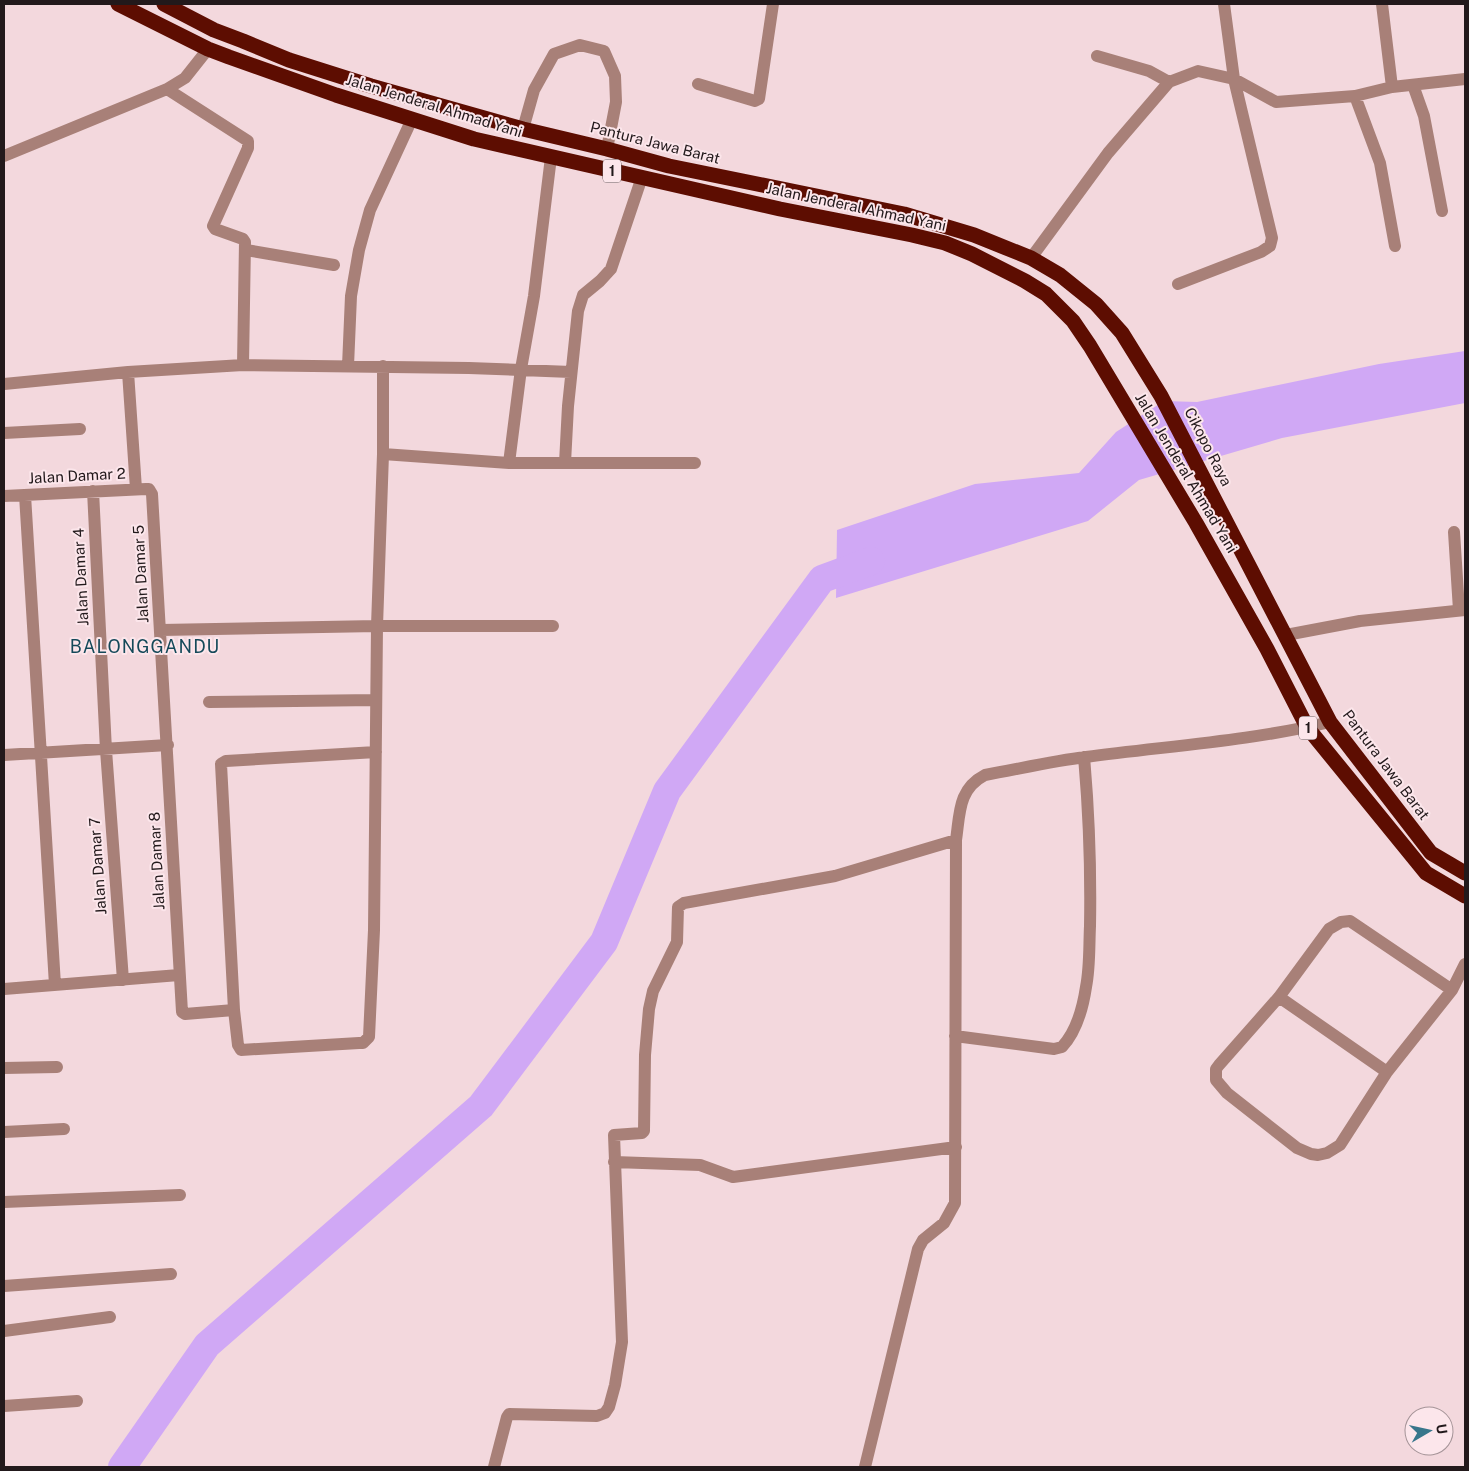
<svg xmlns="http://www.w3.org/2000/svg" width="1469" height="1471" viewBox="0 0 1469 1471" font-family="'Public Sans',sans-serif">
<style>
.water{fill:#d0a8f5}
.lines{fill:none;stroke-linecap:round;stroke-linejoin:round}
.river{stroke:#d0a8f5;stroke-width:28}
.minor{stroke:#a88078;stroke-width:12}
.highway{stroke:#5d0d01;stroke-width:15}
.labels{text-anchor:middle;stroke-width:4;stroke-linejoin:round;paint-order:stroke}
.shield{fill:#fce6eb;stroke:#635659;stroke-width:1}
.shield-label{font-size:14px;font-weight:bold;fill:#22191b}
.street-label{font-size:15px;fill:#22191b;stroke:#fce6eb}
.quarter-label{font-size:18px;letter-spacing:1px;fill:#144959;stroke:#fce6eb}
</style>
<rect width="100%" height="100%" fill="#f3d8dd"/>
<path class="water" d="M 1465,351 L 1465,403 L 1282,438 L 1139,480 L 1088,521 L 836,598 L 837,530 L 975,484 L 1079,473 L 1116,432 L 1164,401 L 1197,402 L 1379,364 Z"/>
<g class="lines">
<path class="river" d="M 122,1467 L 207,1345 L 481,1106 L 604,942 L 667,791 L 822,579 L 871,561"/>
<path class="minor" d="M 1382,4 L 1392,87
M 1097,56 L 1149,71 L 1169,82
M 698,84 L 755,101 L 759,99 L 773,4
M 1413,85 L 1424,116 L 1442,211
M 167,89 L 248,141 L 248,148 L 213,226 L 215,229 L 243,239 L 245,242 L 243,365
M 1355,96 L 1380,163 L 1395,246
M 523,129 L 534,90 L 554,54 L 580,45 L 604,51 L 615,76 L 616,102 L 607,149
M 4,156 L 167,89 L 185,78 L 208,49
M 246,250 L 334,265
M 1031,258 L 1108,153 L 1169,82 L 1198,71 L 1234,79 L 1276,102 L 1355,96 L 1392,87 L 1465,79
M 1178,284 L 1261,252 L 1270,246 L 1272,238 L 1234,79 L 1224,4
M 348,366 L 351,296 L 359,250 L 370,210 L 412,119
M 128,372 L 136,489
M 4,384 L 128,372 L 243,365 L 469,368 L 571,372
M 4,433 L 80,429
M 383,454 L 509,463 L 565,463 L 568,406 L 578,311 L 583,295 L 600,281 L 611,269 L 642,177
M 509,463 L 521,369 L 534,296 L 551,157
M 565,463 L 695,463
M 93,491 L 106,750 L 123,980
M 25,495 L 55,985
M 4,496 L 146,489 L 149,489 L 152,494 L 182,1012 L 185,1014 L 234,1010
M 1454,532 L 1459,610
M 161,630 L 377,626 L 553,626
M 1286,635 L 1360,621 L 1465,610
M 209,702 L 376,700
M 376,752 L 226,761 L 221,764 L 234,1010 L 238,1045 L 241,1050 L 359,1043 L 363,1043 L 369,1037 L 374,930 L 377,626 L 383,454 L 383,366
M 4,755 L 168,745
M 4,989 L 179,975
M 1452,990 L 1350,921 L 1341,922 L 1329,929 L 1279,997 L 1219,1065 L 1216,1069 L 1216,1080 L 1227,1093 L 1297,1148 L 1311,1154 L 1318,1155 L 1327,1153 L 1340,1145 L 1387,1072 L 1452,990 L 1465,964
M 1279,997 L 1387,1072
M 955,1036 L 1054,1049 L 1062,1047 C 1076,1032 1083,1007 1086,987 C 1090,967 1089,946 1090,926 C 1091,869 1089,813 1084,757
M 4,1068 L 57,1067
M 4,1132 L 64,1129
M 614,1162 L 700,1165 L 733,1177 L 956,1147
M 4,1202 L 180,1195
M 4,1286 L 171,1274
M 4,1331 L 110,1317
M 4,1406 L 77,1401
M 494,1467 L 507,1417 L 509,1414 L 597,1416 L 605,1413 L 609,1407 L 615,1385 L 622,1342 L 614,1135 L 642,1133 L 644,1131 L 645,1055 L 649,1009 L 653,991 L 677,942 L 678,907 L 684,903 L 835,876 L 956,840
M 865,1467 L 918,1249 L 923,1240 L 944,1223 L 955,1203 L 956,840 C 960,813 958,789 985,775 C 1019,769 1052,761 1086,757 C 1167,746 1250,741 1330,722"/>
<path class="highway" d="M 118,4 L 208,49 L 229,57 L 336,95 L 474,139 L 780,209 L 912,235 L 945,243 L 972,254 L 1025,281 L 1046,294 L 1073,321 L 1090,346 L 1196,523 L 1267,649 L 1307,727 L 1426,873 L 1465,896
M 164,4 L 214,30 L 243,41 L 289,60 L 371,86 L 523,129 L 607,149 L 669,166 L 904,214 L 974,235 L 1031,258 L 1060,275 L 1096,304 L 1122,333 L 1161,396 L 1330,722 L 1431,853 L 1465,873"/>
</g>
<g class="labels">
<g class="shield">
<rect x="603" y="159.5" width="18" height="23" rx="4"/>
<rect x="1299" y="716.5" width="18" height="23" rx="4"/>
</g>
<g class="shield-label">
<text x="612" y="176">1</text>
<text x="1308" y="733">1</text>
</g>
<g class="street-label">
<text transform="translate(434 106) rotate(17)" y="5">Jalan Jenderal Ahmad Yani</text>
<text transform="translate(655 143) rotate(14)" y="5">Pantura Jawa Barat</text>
<text transform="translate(856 207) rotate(12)" y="5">Jalan Jenderal Ahmad Yani</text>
<text transform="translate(1208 447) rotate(63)" y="5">Cikopo Raya</text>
<text transform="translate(1186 473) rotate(59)" y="5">Jalan Jenderal Ahmad Yani</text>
<text transform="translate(77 476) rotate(-3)" y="5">Jalan Damar 2</text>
<text transform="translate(141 574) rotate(-93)" y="5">Jalan Damar 5</text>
<text transform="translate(81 577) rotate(-93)" y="5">Jalan Damar 4</text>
<text transform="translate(1386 765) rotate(53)" y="5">Pantura Jawa Barat</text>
<text transform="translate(157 861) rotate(-93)" y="5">Jalan Damar 8</text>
<text transform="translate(98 866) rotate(-94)" y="5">Jalan Damar 7</text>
</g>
<g class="quarter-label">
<text x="145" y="653">BALONGGANDU</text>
</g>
</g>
<rect width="1469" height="1471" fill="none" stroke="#22191b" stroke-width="10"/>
<g transform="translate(1429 1431) rotate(81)"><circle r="24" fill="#fce6eb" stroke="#a59498"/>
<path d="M0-4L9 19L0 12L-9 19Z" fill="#38768b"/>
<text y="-8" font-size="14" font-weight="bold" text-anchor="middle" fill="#22191b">U</text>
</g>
</svg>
